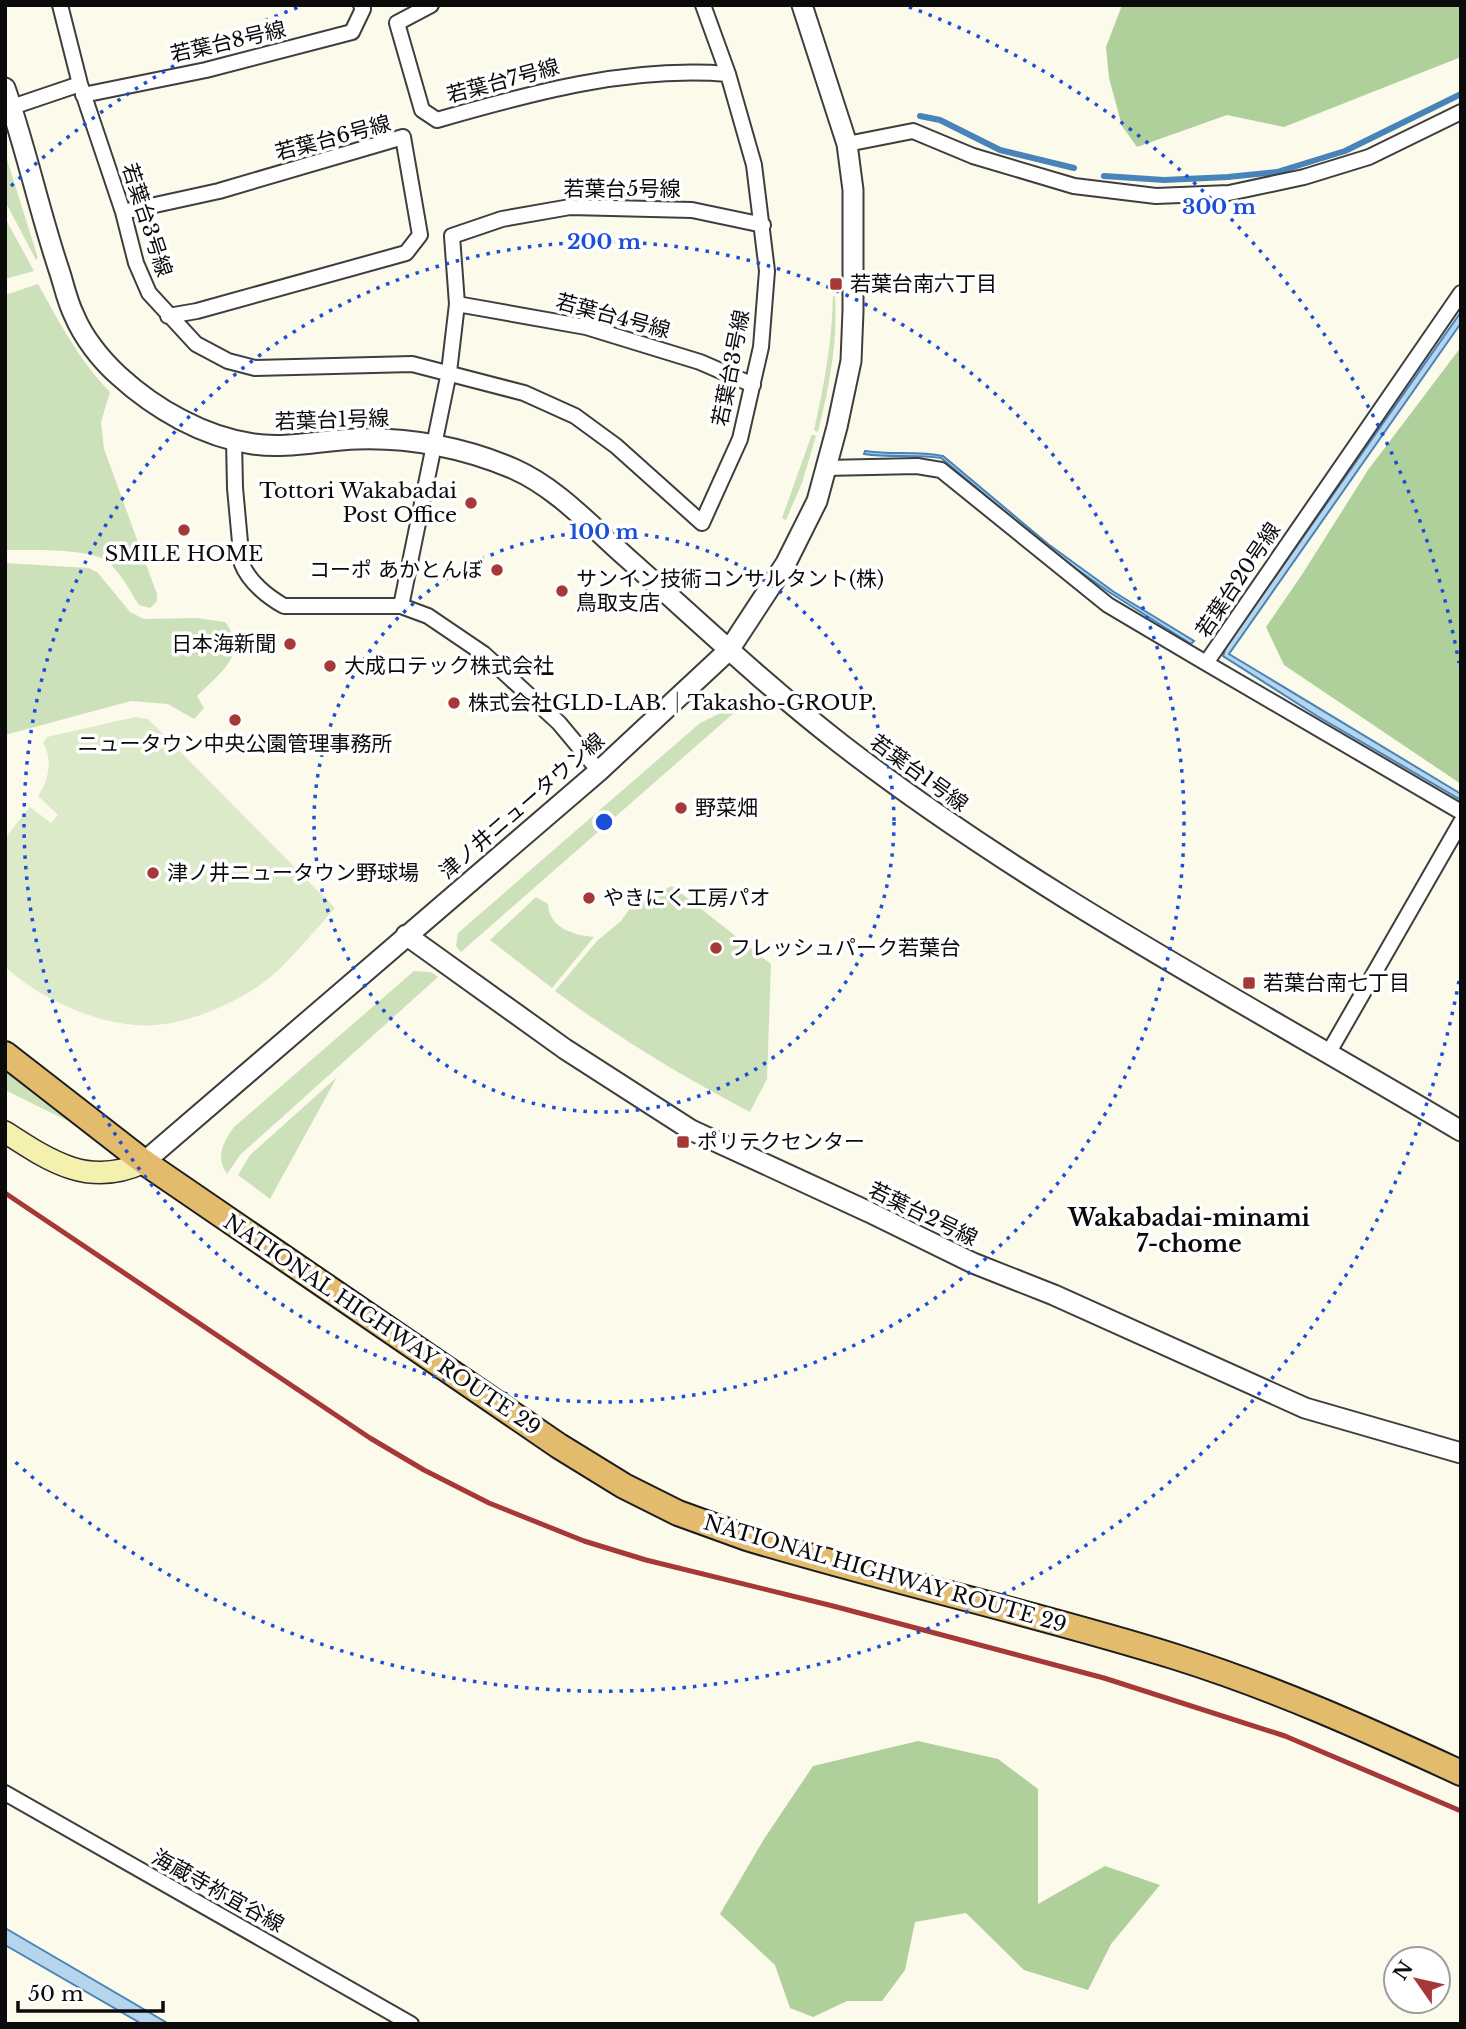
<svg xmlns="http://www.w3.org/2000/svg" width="1466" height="2029" viewBox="0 0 1466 2029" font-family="'Libre Baskerville','Noto Sans JP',serif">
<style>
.green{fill:#cce1ba}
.forest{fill:#afd09b}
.pitch{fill:#ddeaca}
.water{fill:#b6d5ed;stroke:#4884b9;stroke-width:2}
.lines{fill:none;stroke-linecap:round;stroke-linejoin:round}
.stream{stroke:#4884b9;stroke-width:6}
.minor-casing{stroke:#3e3e3e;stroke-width:18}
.tertiary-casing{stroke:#3e3e3e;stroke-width:23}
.secondary-casing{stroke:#2d2d2d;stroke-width:24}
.trunk-casing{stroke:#1c1c1c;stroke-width:28}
.minor{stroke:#fff;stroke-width:14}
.tertiary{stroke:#fff;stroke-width:19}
.secondary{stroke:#f4f0ae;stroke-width:21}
.trunk{stroke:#e2bb6c;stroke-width:24}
.rail{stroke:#a63937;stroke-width:5}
.ring{fill:none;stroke:#1d4ed8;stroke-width:3.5;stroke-dasharray:3.5 7}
.poi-dot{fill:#a63937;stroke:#fff;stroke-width:2.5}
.labels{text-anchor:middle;stroke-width:7;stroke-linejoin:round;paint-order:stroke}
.street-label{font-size:21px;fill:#0b0b0b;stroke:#fff}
.poi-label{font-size:21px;fill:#0b0b0b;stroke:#fff;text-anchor:start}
.neighbourhood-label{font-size:23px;font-weight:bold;fill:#0b0b0b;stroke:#fff}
.centre{fill:#1d4ed8;stroke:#fff;stroke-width:3.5}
.ring-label{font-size:21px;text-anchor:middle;font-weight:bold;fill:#1d4ed8;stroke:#fff;stroke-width:7;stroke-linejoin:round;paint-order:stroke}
</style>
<rect width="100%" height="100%" fill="#fcfaeb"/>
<path class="green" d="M 5,153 L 38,258 L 36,260 L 5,201 Z
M 5,218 L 34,271 L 5,279 Z
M 38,284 C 59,322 79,360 110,392 L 101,422 L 104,449 L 157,594 L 157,601 L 150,608 L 139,605 C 129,590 120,570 105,560 C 86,548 29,550 5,550 L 5,295 Z
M 833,296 L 835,297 C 838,343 829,387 818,432 L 814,430 C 824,386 832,342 833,296 Z
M 812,434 L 816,436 L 802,483 L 786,520 L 782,518 Z
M 5,563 L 89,568 L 98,573 L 130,612 L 144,619 L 196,618 L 225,622 C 250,654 219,674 197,696 L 204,708 L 194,719 L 168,704 L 131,701 L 5,735 Z
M 733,707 L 754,709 L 758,711 L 735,712 L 461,952 L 456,946 L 458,933 L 700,723 Z
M 672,886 L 771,964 L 767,1079 L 750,1112 C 680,1075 618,1038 555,991 L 597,941 L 621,921 L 634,903 Z
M 536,897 L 548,904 C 549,928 573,935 594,937 L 552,988 L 490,940 Z
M 414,971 L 431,972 L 438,977 L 240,1155 L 227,1174 C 215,1156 223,1143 234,1127 Z
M 5,1071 L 70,1122 L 5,1090 Z
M 337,1077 L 270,1199 L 238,1175 L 250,1155 Z"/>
<path class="forest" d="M 1122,5 L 1461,5 L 1461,57 L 1284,127 L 1227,115 L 1137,147 L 1122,126 L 1109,78 L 1106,47 Z
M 1461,347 L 1461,784 L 1284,665 L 1266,627 L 1303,573 L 1368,470 Z
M 918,1741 L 998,1759 L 1038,1789 L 1038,1904 L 1105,1866 L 1160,1885 L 1111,1944 L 1088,1990 L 1024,1970 L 966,1913 L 915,1922 L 905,1970 L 882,2001 L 847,2001 L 813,2017 L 790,2008 L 775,1965 L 720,1914 L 764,1839 L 813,1766 Z"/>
<path class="pitch" d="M 135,717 L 148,719 L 335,908 C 313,932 286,967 260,985 C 228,1007 176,1029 135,1025 C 89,1021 40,998 5,967 L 5,838 L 30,807 L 51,823 L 58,815 L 38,796 C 49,779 53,760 43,743 L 47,737 Z"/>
<path class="water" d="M 1461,312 L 1461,323 L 1229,654 L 1461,794 L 1461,800 L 1317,716 L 1223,656 L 1226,647 Z
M 865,451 C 891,455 917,451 943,456 L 1048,544 L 1114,592 L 1194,641 L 1191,644 L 1109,592 L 1058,556 L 941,458 C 916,454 890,458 864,454 Z
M 5,1928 L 169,2024 L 142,2024 L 5,1945 Z"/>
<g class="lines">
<path class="stream" d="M 920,116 L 940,120 L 1000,150 L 1074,168
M 1104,176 L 1164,180 L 1228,177 L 1277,172 L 1345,151 L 1461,94"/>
<defs>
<path id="minor" d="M 60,5 L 80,84 L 123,212 L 136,263 L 149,293 L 196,344 L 228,361 L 255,368 L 412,364 L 524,393 L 575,416 L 616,446 L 702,523 L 740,439 L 761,347 L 767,271 L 754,165 L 728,74 L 703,5
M 431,5 L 397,23 L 422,110 L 437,120 C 531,93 628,66 728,74
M 83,95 L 206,70 L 352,32 L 363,9 L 361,5
M 12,107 L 80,84
M 847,144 L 913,131 L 973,156 L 1074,186 L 1156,196 L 1229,193 L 1304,177 L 1369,157 L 1461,112
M 123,212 L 219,191 L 403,137 L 420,235 L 406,253 L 197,311 L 168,316
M 457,304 L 586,327 L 700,362 L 753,385
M 234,440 L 235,488 L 242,564 C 249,582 268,597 284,606 L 401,606 L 428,616 L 484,654 L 559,723 L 599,771
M 825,468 L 917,466 L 941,470 L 1108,605 L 1206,663 L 1461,293
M 401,606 L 449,372 L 457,304 L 452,236 L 502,219 L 570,207 L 692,210 L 763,225
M 1206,663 L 1461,812
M 1329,1052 L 1461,822
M 5,1793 L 411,2024"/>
<path id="tertiary" d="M 5,88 C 26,148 39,210 59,270 C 64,285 67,301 74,315 C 83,337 101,360 119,376 C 155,409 204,437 253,444 C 287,449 322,440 357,439 C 409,437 466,448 514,469 C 557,488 591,526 626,557 C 697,620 766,686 841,744 C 1034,893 1252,1006 1461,1131
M 406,935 L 565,1049 L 691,1130 L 869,1212 L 973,1263 L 1054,1295 L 1305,1408 L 1461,1453
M 144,1162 L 599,771 L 729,650 L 786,563 L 817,501 L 837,427 L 851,361 L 853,311 L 853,190 L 847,144 L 802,5"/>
<path id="secondary" d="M 5,1132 C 51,1162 90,1188 144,1162"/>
<path id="trunk" d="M 5,1054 L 144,1162 L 559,1446 L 624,1486 L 678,1513 L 747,1538 C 889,1581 1035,1613 1176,1657 C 1275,1688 1368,1730 1461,1773"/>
</defs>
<use href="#minor" class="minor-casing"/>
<use href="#tertiary" class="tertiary-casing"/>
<use href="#secondary" class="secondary-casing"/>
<use href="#trunk" class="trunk-casing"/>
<use href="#minor" class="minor"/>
<use href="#tertiary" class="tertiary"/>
<use href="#secondary" class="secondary"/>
<use href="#trunk" class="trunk"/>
<path class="rail" d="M 5,1193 L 370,1438 L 424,1470 L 489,1503 L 584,1541 L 646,1560 L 833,1606 L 1104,1678 L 1285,1736 L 1461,1811"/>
</g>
<g class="ring">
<circle cx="604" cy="822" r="290"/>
<circle cx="604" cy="822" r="580"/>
<path d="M1459 981A870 870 0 0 1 11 1458M11 186A870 870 0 0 1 299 7M909 7A870 870 0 0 1 1459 663"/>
</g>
<g class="poi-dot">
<rect x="829" y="277" width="14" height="14" rx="3.5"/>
<circle cx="471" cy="503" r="7"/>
<circle cx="184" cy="530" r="7"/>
<circle cx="497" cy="570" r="7"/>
<circle cx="562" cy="591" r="7"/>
<circle cx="290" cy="644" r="7"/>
<circle cx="330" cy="666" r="7"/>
<circle cx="454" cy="703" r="7"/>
<circle cx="235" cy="720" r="7"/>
<circle cx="681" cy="808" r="7"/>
<circle cx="153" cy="873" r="7"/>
<circle cx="589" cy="898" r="7"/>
<circle cx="716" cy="948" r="7"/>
<rect x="1242" y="976" width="14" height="14" rx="3.5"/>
<rect x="676" y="1135" width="14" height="14" rx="3.5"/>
</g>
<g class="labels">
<g class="street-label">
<text transform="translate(228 42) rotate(-13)" y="7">若葉台8号線</text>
<text transform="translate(503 81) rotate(-15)" y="7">若葉台7号線</text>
<text transform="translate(333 138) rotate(-15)" y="7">若葉台6号線</text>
<text x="622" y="196">若葉台5号線</text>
<text transform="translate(147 220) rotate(72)" y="7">若葉台3号線</text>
<text transform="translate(613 316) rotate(15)" y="7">若葉台4号線</text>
<text transform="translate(731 368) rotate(-79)" y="7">若葉台3号線</text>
<text transform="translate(332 420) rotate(-2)" y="7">若葉台1号線</text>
<text transform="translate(1238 580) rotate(-56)" y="7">若葉台20号線</text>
<text transform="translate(919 773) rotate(36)" y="7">若葉台1号線</text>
<text transform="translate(522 806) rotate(-41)" y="7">津ノ井ニュータウン線</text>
<text transform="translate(923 1214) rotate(26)" y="7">若葉台2号線</text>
<text transform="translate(382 1325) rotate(34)" y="7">NATIONAL HIGHWAY ROUTE 29</text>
<text transform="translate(885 1574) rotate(16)" y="7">NATIONAL HIGHWAY ROUTE 29</text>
<text transform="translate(218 1891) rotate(29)" y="7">海蔵寺祢宜谷線</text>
</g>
<g class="poi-label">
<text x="850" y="291">若葉台南六丁目</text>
<text x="457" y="498" text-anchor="end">Tottori Wakabadai<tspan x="457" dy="24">Post Office</tspan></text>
<text x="184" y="561" text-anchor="middle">SMILE HOME</text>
<text x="483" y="577" text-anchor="end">コーポ あかとんぼ</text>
<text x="576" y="586">サンイン技術コンサルタント(株)<tspan x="576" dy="24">鳥取支店</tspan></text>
<text x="276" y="651" text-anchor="end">日本海新聞</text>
<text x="344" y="673">大成ロテック株式会社</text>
<text x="468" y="710">株式会社GLD-LAB.｜Takasho-GROUP.</text>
<text x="235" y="751" text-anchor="middle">ニュータウン中央公園管理事務所</text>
<text x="695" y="815">野菜畑</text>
<text x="167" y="880">津ノ井ニュータウン野球場</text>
<text x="603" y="905">やきにく工房パオ</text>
<text x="730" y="955">フレッシュパーク若葉台</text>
<text x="1263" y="990">若葉台南七丁目</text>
<text x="697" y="1149">ポリテクセンター</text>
</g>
<g class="neighbourhood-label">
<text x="1189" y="1226">Wakabadai-minami<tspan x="1189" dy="26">7-chome</tspan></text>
</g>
</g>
<circle cx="604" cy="822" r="10" class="centre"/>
<g class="ring-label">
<text x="1219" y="214">300 m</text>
<text x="604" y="249">200 m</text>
<text x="604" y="539">100 m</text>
</g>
<rect width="1466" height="2029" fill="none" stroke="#0b0b0b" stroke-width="14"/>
<g transform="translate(1417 1980) rotate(304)"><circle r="33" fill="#ffffff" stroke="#9d9d9d" stroke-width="2"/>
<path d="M0-5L12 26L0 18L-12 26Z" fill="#a63937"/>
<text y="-10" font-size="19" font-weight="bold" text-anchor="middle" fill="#0b0b0b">N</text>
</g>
<path d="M18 2001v10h145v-10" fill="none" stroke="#0b0b0b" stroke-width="3.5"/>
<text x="28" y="2001" font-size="21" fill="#0b0b0b" stroke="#ffffff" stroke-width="5" paint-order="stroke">50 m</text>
</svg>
